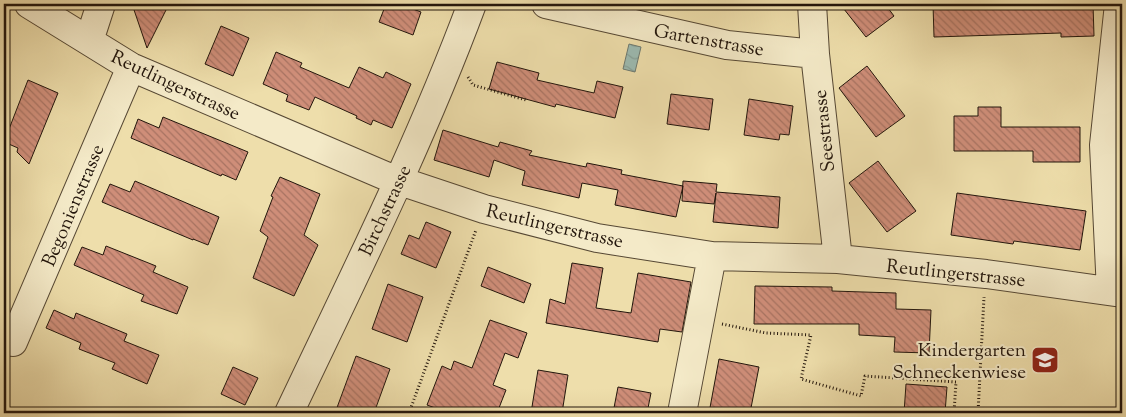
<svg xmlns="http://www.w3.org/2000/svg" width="1126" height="417" viewBox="0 0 1126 417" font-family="'Sorts Mill Goudy',serif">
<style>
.water{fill:url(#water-waves);stroke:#6c7970}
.building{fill:url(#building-back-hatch);stroke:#23160c}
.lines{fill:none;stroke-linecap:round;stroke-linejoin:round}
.minor-casing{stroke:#564834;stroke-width:30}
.path{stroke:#23160c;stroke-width:3;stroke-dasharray:1 2.5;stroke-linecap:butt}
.minor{stroke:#f4eac8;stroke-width:28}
.labels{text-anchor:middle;stroke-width:4;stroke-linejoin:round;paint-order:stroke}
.street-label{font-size:19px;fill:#23160c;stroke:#f4eac8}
.poi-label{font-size:19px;fill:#23160c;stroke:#f4eac8;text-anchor:end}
</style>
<defs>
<pattern id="water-waves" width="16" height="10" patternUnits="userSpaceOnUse" patternTransform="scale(1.25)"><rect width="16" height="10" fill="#9cbbb2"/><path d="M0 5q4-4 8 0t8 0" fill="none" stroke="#86a098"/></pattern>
<pattern id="building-back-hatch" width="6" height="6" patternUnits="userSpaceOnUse" patternTransform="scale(1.25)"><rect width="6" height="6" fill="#cf8e79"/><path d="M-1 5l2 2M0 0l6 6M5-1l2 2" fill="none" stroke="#a87362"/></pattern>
</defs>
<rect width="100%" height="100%" fill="#eedeab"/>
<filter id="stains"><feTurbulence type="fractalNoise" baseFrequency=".004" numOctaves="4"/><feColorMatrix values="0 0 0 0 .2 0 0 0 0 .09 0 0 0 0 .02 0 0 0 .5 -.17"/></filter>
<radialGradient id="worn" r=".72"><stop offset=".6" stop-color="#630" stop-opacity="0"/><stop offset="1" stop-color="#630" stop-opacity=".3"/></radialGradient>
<path class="water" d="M 629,44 L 641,47 L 635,72 L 623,69 Z"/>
<path class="building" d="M 132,4 L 169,4 L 147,48 Z
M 386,4 L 415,4 L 413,9 L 421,12 L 413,35 L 379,22 Z
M 840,4 L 885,4 L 894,16 L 866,37 Z
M 933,4 L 1093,4 L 1094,36 L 1061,37 L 1061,33 L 934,37 Z
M 221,26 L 249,38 L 233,76 L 205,64 Z
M 276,52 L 302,63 L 300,67 L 349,88 L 359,67 L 383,78 L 386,72 L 411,84 L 392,128 L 373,120 L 371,125 L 356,118 L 357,116 L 315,97 L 309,110 L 286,101 L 288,95 L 263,84 Z
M 497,62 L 539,73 L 537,80 L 594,93 L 597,81 L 623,87 L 615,118 L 556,104 L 555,107 L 489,89 Z
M 867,66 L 905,116 L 876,137 L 839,88 Z
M 28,80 L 58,93 L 29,164 L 17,152 L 18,148 L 4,142 Z
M 671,94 L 713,99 L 709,130 L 667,124 Z
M 749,99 L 793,106 L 789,135 L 780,134 L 779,140 L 744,135 Z
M 978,107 L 1001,107 L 1001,127 L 1080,127 L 1080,162 L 1033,162 L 1033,151 L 954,151 L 954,116 L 978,116 Z
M 163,117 L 248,152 L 236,180 L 222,174 L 221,176 L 131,138 L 138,119 L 159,128 Z
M 443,130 L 498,147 L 500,142 L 532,151 L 529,155 L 586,167 L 587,163 L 622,170 L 621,174 L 683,186 L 676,217 L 615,205 L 618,190 L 582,183 L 579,198 L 522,185 L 525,171 L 494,160 L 489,177 L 434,160 Z
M 878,161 L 916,211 L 887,232 L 849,183 Z
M 280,177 L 320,194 L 304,235 L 318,245 L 294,296 L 253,278 L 268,237 L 260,231 L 273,197 L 271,196 Z
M 135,181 L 219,217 L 208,245 L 193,239 L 193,240 L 102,202 L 110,184 L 130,192 Z
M 683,181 L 717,184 L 716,192 L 780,197 L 778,228 L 713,222 L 716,193 L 714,204 L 682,201 Z
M 957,193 L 1086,211 L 1080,250 L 1014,241 L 1013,244 L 951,235 Z
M 426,222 L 451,232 L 436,268 L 401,254 L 409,235 L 419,239 Z
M 106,246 L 156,266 L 153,272 L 188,287 L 177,314 L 141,301 L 144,295 L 74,265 L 82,247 L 103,255 Z
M 572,263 L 603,268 L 596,308 L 631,313 L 638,273 L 691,282 L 682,332 L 660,329 L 658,342 L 546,323 L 550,299 L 565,304 Z
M 488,267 L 531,284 L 524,303 L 481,286 Z
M 388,284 L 423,297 L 407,342 L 372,329 Z
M 755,286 L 832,287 L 832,291 L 896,293 L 896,309 L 931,310 L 929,353 L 894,352 L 895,337 L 859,335 L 859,324 L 754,324 Z
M 54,310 L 74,319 L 76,313 L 127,334 L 124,341 L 159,355 L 147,384 L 112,369 L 115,363 L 79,349 L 81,343 L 46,328 Z
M 490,320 L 527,333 L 518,358 L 505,353 L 493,385 L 506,390 L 497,413 L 449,413 L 427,405 L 442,366 L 451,370 L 454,361 L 472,368 Z
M 356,356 L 390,369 L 374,413 L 335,413 Z
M 719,359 L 759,367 L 750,413 L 709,413 Z
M 233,367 L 258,378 L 245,405 L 221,394 Z
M 538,370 L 568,375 L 562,413 L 531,413 Z
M 906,384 L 947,387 L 945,413 L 904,413 Z
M 618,387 L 651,393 L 647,413 L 613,413 Z"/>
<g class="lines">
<defs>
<path id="minor" d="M 29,4 L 131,67 L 388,177 L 484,209 L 597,238 L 712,256 L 838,259 L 986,274 L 1122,293
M 546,4 L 727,45 L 815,54
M 812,4 L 815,54 L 838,259
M 89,41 L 101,4
M 1111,291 L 1104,145 L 1119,4
M 13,342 L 131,67
M 289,413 C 353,278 420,144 472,4
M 682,413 L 712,256"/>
</defs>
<use href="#minor" class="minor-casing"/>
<path class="path" d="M 468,77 L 473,85 L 526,100
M 722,324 L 766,333 L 811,335 L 801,379 L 861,396 L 865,376 L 956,382 L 954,413
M 409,413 L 476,230
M 978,413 L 984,297"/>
<use href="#minor" class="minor"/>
</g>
<defs>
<symbol id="school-square" viewBox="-11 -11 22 22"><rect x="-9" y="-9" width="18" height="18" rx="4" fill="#8f2418" stroke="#f4eac8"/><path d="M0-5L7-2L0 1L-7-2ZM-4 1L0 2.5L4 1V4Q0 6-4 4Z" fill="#fff"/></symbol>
</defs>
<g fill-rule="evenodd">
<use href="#school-square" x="1029" y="344" width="32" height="32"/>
</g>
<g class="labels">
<g class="street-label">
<text transform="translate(709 39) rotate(10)" y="7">Gartenstrasse</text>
<text transform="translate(176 84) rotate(25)" y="7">Reutlingerstrasse</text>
<text transform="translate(823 131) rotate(-96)" y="7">Seestrasse</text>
<text transform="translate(72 205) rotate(-67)" y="7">Begonienstrasse</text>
<text transform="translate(384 210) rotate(-65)" y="7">Birchstrasse</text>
<text transform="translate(555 225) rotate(13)" y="7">Reutlingerstrasse</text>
<text transform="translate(956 272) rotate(6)" y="7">Reutlingerstrasse</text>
</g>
<g class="poi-label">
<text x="1026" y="356">Kindergarten<tspan x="1026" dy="22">Schneckenwiese</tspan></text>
</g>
</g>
<rect width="1126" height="417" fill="none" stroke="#eedeab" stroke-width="20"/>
<rect x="5" y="5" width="1116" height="407" fill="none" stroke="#23160c" stroke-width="2.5"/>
<rect x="10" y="10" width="1106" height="397" fill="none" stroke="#23160c"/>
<rect width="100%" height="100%" filter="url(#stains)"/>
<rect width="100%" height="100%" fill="url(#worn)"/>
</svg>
